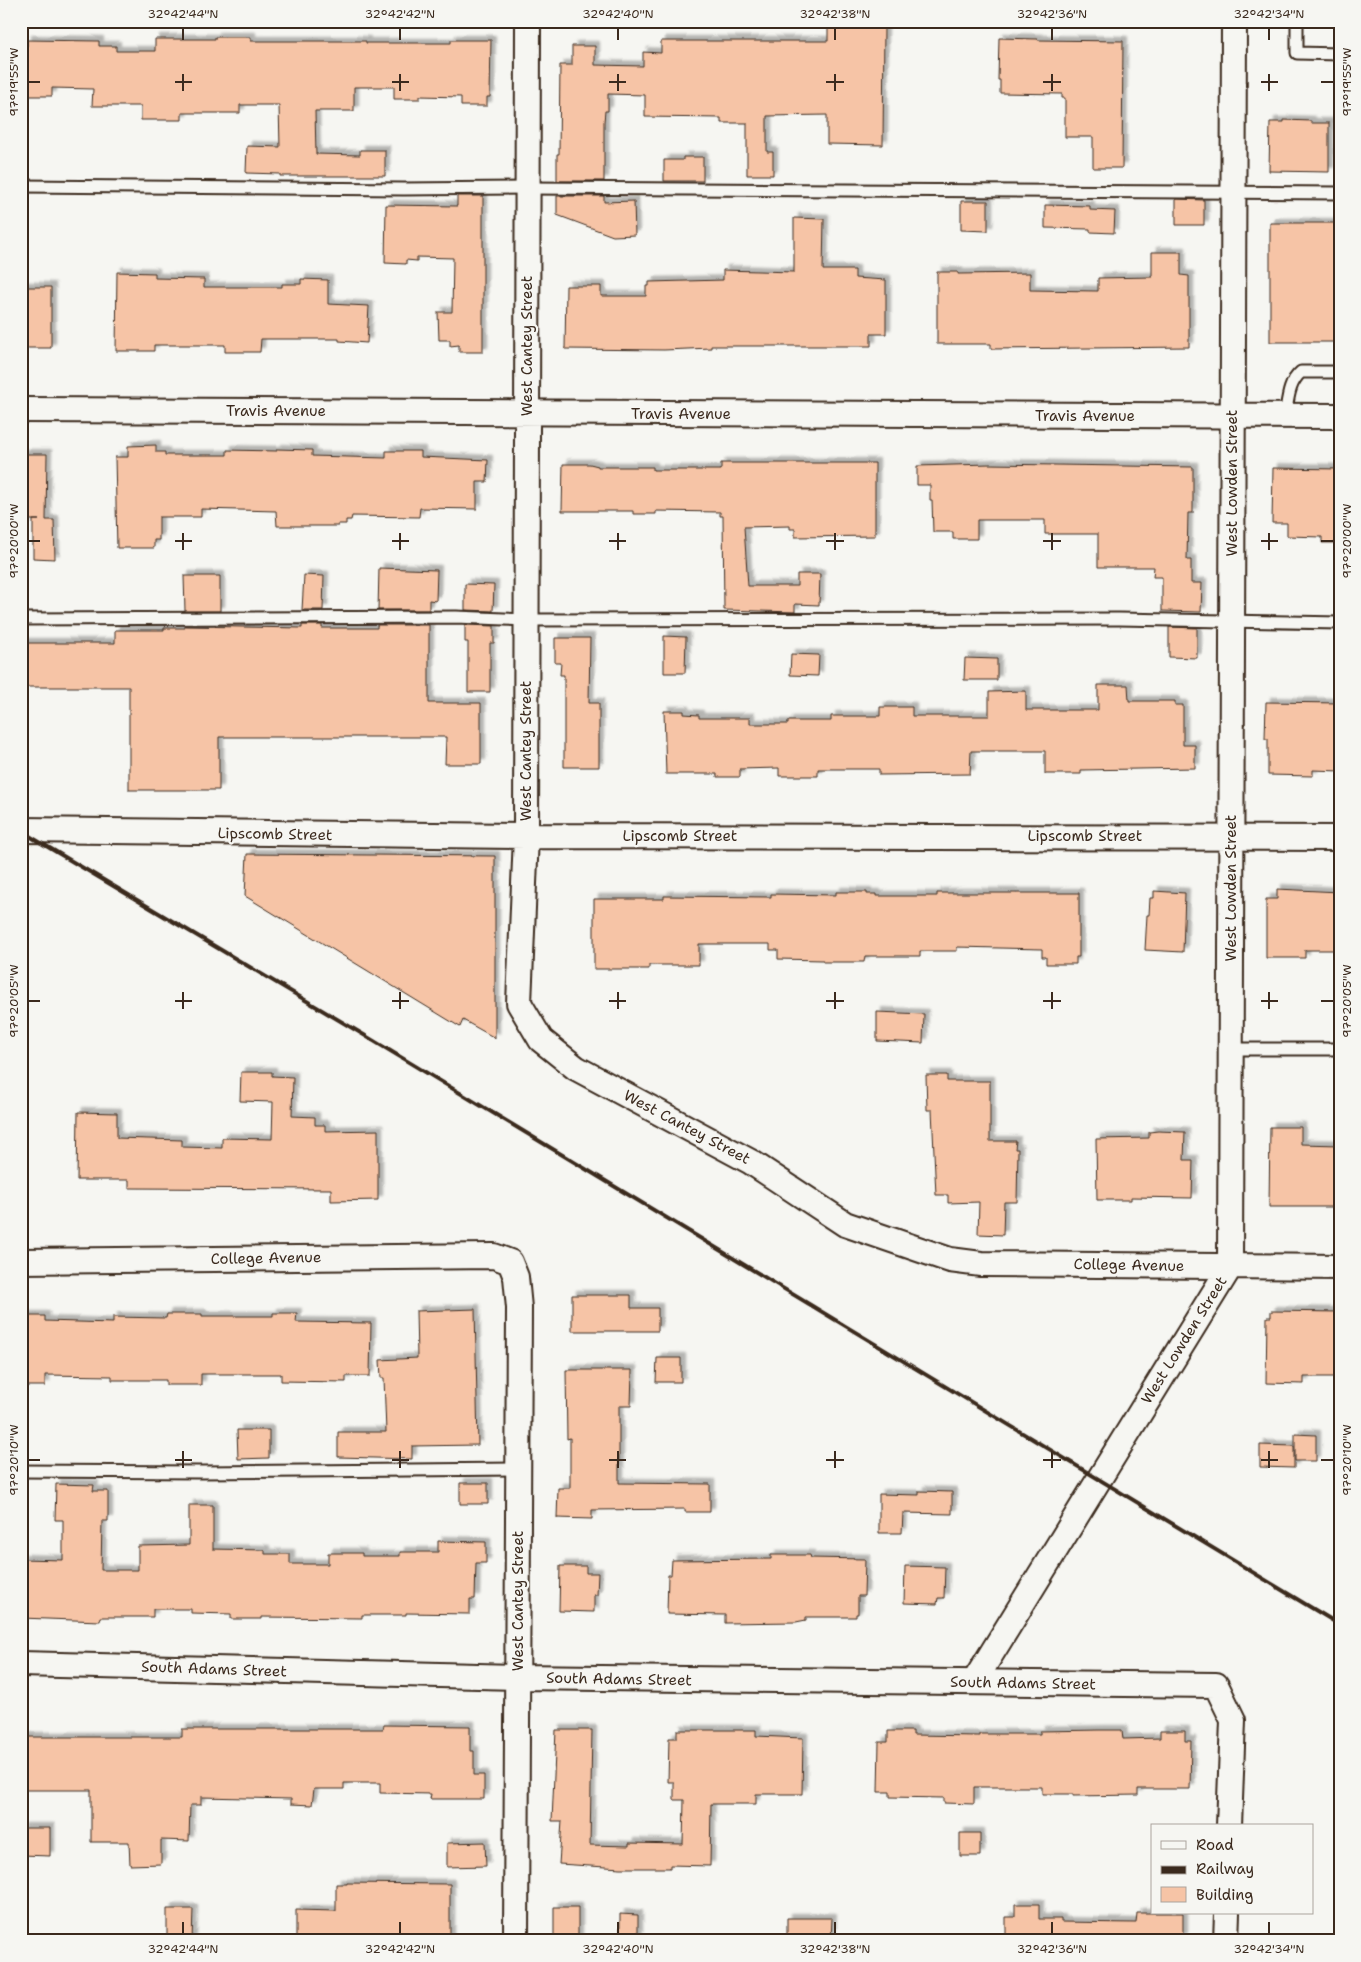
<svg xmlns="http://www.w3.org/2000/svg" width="1361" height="1962" viewBox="0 0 1361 1962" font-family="'Shantell Sans',sans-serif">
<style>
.building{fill:#f6c4a6;stroke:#3b2a1e;filter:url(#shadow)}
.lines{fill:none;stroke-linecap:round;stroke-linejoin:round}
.service-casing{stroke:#3b2a1e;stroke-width:15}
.minor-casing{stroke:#3b2a1e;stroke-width:28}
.service{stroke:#f6f6f2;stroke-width:11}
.minor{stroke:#f6f6f2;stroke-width:24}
.rail{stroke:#3b2a1e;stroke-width:4}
.ticks{fill:none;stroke:#3b2a1e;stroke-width:2}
.labels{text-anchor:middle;stroke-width:4.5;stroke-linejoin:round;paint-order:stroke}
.street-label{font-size:15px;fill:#3b2a1e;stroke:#f6f6f2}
.neatline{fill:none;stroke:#3b2a1e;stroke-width:2}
.ticks-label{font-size:12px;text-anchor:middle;fill:#3b2a1e}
</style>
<defs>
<filter id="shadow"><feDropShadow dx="4.5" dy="-4.5" stdDeviation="1" flood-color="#0004"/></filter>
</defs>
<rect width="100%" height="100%" fill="#f6f6f2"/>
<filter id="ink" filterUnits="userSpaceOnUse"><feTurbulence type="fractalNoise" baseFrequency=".02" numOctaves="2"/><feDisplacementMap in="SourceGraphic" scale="10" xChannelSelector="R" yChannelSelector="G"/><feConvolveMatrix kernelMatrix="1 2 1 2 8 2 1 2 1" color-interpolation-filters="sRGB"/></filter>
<g filter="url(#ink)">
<path class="building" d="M 828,27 L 884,27 L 883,145 L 827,144 L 827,115 L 767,116 L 767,152 L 773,152 L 773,175 L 747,175 L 747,123 L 721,123 L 721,118 L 645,117 L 645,95 L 608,94 L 608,111 L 605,111 L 604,122 L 604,181 L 557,181 L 557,154 L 559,154 L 560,65 L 572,65 L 572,46 L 595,46 L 595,65 L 643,66 L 643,52 L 661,53 L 661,41 L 828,41 Z
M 215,37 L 251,37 L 251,41 L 366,41 L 366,43 L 451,43 L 451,40 L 491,40 L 490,97 L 487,97 L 487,106 L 461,106 L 461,97 L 420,96 L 420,99 L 394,99 L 394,87 L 354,87 L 354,111 L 315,111 L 316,154 L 360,155 L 360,150 L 385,150 L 385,176 L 280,176 L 280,174 L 246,173 L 247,146 L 280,147 L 279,105 L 240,105 L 240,113 L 182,113 L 182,120 L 141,120 L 141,106 L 92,106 L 93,89 L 52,88 L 52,96 L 28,96 L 28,88 L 21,88 L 21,46 L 27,46 L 27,40 L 99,41 L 99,46 L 116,46 L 116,51 L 155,51 L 155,39 L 215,39 Z
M 999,38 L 1038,39 L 1038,40 L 1123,41 L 1122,168 L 1093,168 L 1093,137 L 1065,137 L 1065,98 L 1062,98 L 1062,94 L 1000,93 L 1000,80 L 998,80 Z
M 1284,120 L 1311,121 L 1311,123 L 1329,123 L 1329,172 L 1269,171 L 1270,122 L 1284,122 Z
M 683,157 L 703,157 L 703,181 L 664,181 L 664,160 L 683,160 Z
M 457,196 L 483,196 L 483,352 L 459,352 L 459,345 L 450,346 L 450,340 L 439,340 L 438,312 L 452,312 L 453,258 L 417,257 L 417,261 L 406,260 L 406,264 L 385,263 L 386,205 L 457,206 Z
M 557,196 L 604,196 L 604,202 L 634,201 L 635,235 L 613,236 L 557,215 Z
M 1176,199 L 1204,200 L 1204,225 L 1176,225 Z
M 961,201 L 988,201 L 988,231 L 961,230 Z
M 1045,205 L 1090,206 L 1090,210 L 1115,211 L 1114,233 L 1090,232 L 1090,229 L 1045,228 Z
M 794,218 L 824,219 L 823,270 L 855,270 L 855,278 L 886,280 L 886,334 L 871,334 L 871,346 L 711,346 L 711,348 L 664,350 L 565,349 L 566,286 L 601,286 L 601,296 L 646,296 L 646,286 L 649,286 L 649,282 L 723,280 L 723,270 L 794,272 Z
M 1270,223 L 1340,223 L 1340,342 L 1270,342 Z
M 1152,252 L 1181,252 L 1181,275 L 1189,276 L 1189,347 L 991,349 L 991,344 L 937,344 L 937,272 L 958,272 L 958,274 L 1030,273 L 1030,290 L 1098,291 L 1098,278 L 1152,277 Z
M 117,272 L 155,273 L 155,278 L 204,279 L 204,287 L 282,287 L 282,284 L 301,284 L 301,279 L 328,280 L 328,304 L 369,306 L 367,343 L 339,341 L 339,339 L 261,339 L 260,352 L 225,352 L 225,345 L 154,345 L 154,351 L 116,351 Z
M 21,287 L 51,287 L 51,348 L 21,348 Z
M 156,445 L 156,452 L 165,452 L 165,455 L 227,455 L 227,450 L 277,451 L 277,449 L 312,450 L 312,456 L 386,458 L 386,451 L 421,451 L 421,457 L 488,460 L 487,482 L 477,482 L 477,509 L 420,508 L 419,517 L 352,516 L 351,520 L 346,520 L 346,524 L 338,524 L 338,526 L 277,526 L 276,511 L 201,509 L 201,517 L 159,517 L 159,540 L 154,540 L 154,548 L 117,548 L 115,457 L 128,457 L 128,446 Z
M 21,454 L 47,454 L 46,520 L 54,520 L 55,559 L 33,558 L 33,520 L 39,520 L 21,520 Z
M 721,463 L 875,463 L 875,536 L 795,537 L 795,529 L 790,529 L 790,526 L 744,527 L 748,586 L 797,586 L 797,574 L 820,574 L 819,605 L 795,604 L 795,612 L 724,610 L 723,516 L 720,516 L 720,512 L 656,511 L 656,514 L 633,514 L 633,511 L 562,511 L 563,464 L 590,464 L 598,466 L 598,467 L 653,467 L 653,470 L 721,470 Z
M 989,464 L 1193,467 L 1193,513 L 1188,513 L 1187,560 L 1191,560 L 1191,583 L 1202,583 L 1201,612 L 1162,611 L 1162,577 L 1153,577 L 1154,567 L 1098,567 L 1098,534 L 1045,534 L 1045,520 L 977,520 L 977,539 L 953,539 L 953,532 L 933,532 L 932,500 L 930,500 L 930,485 L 917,485 L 917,466 Z
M 1273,468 L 1340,469 L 1340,543 L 1322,543 L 1322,537 L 1287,536 L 1287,523 L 1272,523 Z
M 379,568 L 437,570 L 436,601 L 429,600 L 429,610 L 378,610 Z
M 304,575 L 324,576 L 323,610 L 302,610 Z
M 184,576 L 220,576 L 220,611 L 185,611 Z
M 465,584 L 494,585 L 493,611 L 465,610 Z
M 302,625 L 322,625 L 322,628 L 377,628 L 377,625 L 429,625 L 429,703 L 481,703 L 481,764 L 445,764 L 446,737 L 219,737 L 219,790 L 129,790 L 129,687 L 21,687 L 21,643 L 115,643 L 115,630 L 164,630 L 164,628 L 185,628 L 185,626 L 302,628 Z
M 465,625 L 494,626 L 494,643 L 490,643 L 490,692 L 468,692 L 468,642 L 465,642 Z
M 1169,627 L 1197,628 L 1197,658 L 1169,657 Z
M 664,636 L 686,637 L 685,673 L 664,673 Z
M 555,638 L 590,638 L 589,703 L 599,703 L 599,767 L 564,767 L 564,675 L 560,675 L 561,663 L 555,663 Z
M 791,654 L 819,655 L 818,676 L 790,675 Z
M 965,658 L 997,659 L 997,680 L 964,680 Z
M 1098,685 L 1128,685 L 1129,701 L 1175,701 L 1175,705 L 1183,705 L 1183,745 L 1195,745 L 1195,768 L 1081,770 L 1081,774 L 1045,774 L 1045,751 L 971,751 L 970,774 L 879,775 L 879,769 L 818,769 L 818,776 L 779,776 L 779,768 L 740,769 L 740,777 L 717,777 L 717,774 L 666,774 L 664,711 L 684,711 L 684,714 L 699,715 L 699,718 L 750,718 L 750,724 L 788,724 L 788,721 L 831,721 L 831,716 L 880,716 L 880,707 L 912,707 L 912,716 L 989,716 L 989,692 L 1026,691 L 1026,710 L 1098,710 Z
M 1266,702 L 1340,703 L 1340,771 L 1313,770 L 1313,776 L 1268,775 L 1268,739 L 1265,739 Z
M 247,854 L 495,856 L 495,1038 L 463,1020 L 460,1027 L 245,896 Z
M 1277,889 L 1340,892 L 1340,950 L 1305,950 L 1305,958 L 1266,958 L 1266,899 L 1277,899 Z
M 1154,891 L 1185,893 L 1183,952 L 1145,950 L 1147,915 L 1149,915 L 1150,898 L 1154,898 Z
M 836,892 L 867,892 L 867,894 L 876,894 L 876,896 L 937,896 L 937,893 L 1079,893 L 1079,957 L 1076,957 L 1076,964 L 1046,964 L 1046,957 L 1042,957 L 1042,949 L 957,947 L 957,951 L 920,951 L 920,956 L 865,956 L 864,962 L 823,962 L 823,960 L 778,959 L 778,950 L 770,950 L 770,944 L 699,944 L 699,965 L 649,965 L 649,969 L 594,969 L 594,899 L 664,899 L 664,896 L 771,897 L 771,894 L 836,895 Z
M 877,1012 L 924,1014 L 923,1043 L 877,1041 Z
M 241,1072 L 272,1072 L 272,1076 L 293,1077 L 292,1116 L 315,1117 L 315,1125 L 325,1125 L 325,1131 L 378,1130 L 378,1200 L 331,1201 L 331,1189 L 129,1188 L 129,1180 L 77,1180 L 78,1112 L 117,1113 L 117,1138 L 182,1140 L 182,1147 L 222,1148 L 222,1138 L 272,1139 L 273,1102 L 240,1101 Z
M 926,1075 L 947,1075 L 947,1081 L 990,1081 L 990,1141 L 1016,1141 L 1015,1149 L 1018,1149 L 1017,1202 L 1004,1202 L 1003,1235 L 978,1234 L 979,1202 L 948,1203 L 948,1195 L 936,1195 L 932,1110 L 927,1110 Z
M 1270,1127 L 1301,1127 L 1301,1144 L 1340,1145 L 1340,1207 L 1269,1207 Z
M 1158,1131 L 1185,1132 L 1184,1160 L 1193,1160 L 1192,1198 L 1131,1197 L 1131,1200 L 1097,1200 L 1096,1139 L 1149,1138 L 1149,1132 Z
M 572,1295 L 631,1295 L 631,1308 L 658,1308 L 658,1331 L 572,1331 Z
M 475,1309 L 478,1445 L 412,1446 L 412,1459 L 338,1457 L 338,1432 L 386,1432 L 384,1378 L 381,1378 L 380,1360 L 417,1358 L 416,1311 Z
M 1271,1311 L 1340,1312 L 1340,1377 L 1304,1377 L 1304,1384 L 1266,1383 L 1267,1317 L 1271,1317 Z
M 273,1313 L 297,1313 L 296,1322 L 371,1323 L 370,1376 L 346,1376 L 346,1382 L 281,1381 L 281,1374 L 201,1374 L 201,1385 L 166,1385 L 166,1380 L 112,1380 L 112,1376 L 45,1375 L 45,1386 L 21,1386 L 21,1316 L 45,1316 L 45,1321 L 113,1323 L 113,1317 L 166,1318 L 167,1314 L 202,1314 L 202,1316 L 273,1316 Z
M 657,1358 L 681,1358 L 681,1382 L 656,1382 Z
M 566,1370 L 632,1370 L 631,1406 L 619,1406 L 619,1483 L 710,1484 L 710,1512 L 685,1512 L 685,1509 L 592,1510 L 592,1519 L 557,1518 L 558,1488 L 570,1488 L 570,1438 L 567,1439 Z
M 237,1430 L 269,1430 L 269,1458 L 238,1459 Z
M 1295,1434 L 1316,1435 L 1316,1461 L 1295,1461 Z
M 1260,1445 L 1294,1446 L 1294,1468 L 1260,1467 Z
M 460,1483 L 488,1483 L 488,1504 L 460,1504 Z
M 56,1484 L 94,1485 L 93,1491 L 108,1491 L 108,1521 L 102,1521 L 101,1570 L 138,1570 L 138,1546 L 189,1545 L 189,1505 L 213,1505 L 213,1549 L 265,1550 L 265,1554 L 290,1554 L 290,1564 L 328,1564 L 328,1553 L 362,1553 L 362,1556 L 400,1556 L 400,1552 L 438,1552 L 438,1541 L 486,1542 L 486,1563 L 476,1563 L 475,1599 L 470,1599 L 470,1614 L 406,1613 L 406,1615 L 362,1615 L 362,1618 L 262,1617 L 262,1619 L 231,1619 L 231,1614 L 191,1613 L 191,1609 L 153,1609 L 153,1617 L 101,1617 L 100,1621 L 21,1618 L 21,1559 L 63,1560 L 63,1520 L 55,1520 Z
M 919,1491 L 952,1492 L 952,1514 L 903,1513 L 902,1533 L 879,1533 L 879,1494 L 919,1495 Z
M 771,1555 L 810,1555 L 811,1558 L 865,1559 L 864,1596 L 858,1596 L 858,1614 L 856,1614 L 856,1617 L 806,1617 L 806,1620 L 796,1622 L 725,1623 L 725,1615 L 667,1614 L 668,1575 L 671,1575 L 672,1560 L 771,1559 Z
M 560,1566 L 586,1566 L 586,1573 L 598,1573 L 597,1595 L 594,1595 L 594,1612 L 559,1611 Z
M 905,1566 L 945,1567 L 944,1598 L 938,1598 L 937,1604 L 904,1603 Z
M 384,1725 L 470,1726 L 470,1751 L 474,1751 L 474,1775 L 484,1775 L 484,1799 L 430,1799 L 431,1794 L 380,1793 L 380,1783 L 344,1783 L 344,1789 L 314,1789 L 312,1805 L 291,1804 L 291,1799 L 201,1797 L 201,1805 L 190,1805 L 189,1841 L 161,1840 L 161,1864 L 130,1865 L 129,1842 L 91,1842 L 91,1790 L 21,1790 L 21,1737 L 182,1737 L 182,1729 L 383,1729 Z
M 556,1730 L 592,1730 L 590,1845 L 629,1846 L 629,1843 L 683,1844 L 684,1800 L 674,1800 L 674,1782 L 668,1782 L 669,1738 L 677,1738 L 677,1730 L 756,1730 L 756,1736 L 803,1738 L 802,1794 L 756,1794 L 756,1804 L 711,1804 L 710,1866 L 670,1865 L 670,1868 L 621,1868 L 559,1864 L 562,1821 L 552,1821 Z
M 1099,1730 L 1122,1730 L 1123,1739 L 1160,1738 L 1160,1731 L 1185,1731 L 1185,1741 L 1191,1741 L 1190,1789 L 1138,1789 L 1138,1795 L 1073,1796 L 1073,1794 L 1042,1794 L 1042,1787 L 974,1787 L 974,1804 L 944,1803 L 944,1798 L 890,1797 L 890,1792 L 878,1792 L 879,1742 L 888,1742 L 888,1731 L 913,1731 L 913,1735 L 980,1736 L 980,1734 L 1040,1734 L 1040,1731 Z
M 21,1828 L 50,1828 L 50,1856 L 21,1855 Z
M 960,1833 L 980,1833 L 980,1856 L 960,1856 Z
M 485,1842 L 486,1866 L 447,1867 L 447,1843 Z
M 347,1883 L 450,1884 L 450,1941 L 296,1941 L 296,1910 L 336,1911 L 336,1884 L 347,1884 Z
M 1015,1904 L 1039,1904 L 1039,1919 L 1061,1919 L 1061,1922 L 1136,1923 L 1137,1913 L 1183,1913 L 1183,1937 L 1171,1937 L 1171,1941 L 1006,1941 L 1006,1917 L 1015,1917 Z
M 554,1907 L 578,1907 L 578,1941 L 554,1941 Z
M 167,1909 L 193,1909 L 192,1941 L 167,1941 Z
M 620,1914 L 638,1915 L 638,1941 L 620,1941 Z
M 787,1918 L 832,1918 L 831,1941 L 787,1941 Z"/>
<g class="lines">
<defs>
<path id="service" d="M 1297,21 L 1297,53 L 1340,54
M 21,186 L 404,189 L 527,188 L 1340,193
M 1285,416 C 1288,401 1288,383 1301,372 L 1340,372
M 21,619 L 456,617 L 527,620 L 1119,619 L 1340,623
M 1231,1049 L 1340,1049
M 21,1471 L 202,1472 L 518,1469"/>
<path id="minor" d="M 528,21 L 526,836 L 519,1003 L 541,1040 L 576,1068 L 751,1162 L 845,1224 L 950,1260 L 981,1264 L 1340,1267
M 21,410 L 1340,416
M 21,830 L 526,836 L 1340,838
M 21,1261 L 494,1256 L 510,1262 L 516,1277 L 519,1308 L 516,1941
M 21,1664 L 517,1677 L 1216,1685 L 1233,1720 L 1229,1826
M 974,1682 L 1230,1267 L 1234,21
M 1226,1941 L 1227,1913"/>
</defs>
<use href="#service" class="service-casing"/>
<use href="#minor" class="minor-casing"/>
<use href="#service" class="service"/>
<use href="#minor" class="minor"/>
<path class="rail" d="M 21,831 L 364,1035 L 1340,1625"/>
</g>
</g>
<path class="ticks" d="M 183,28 L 183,40M 400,28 L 400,40M 618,28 L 618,40M 835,28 L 835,40M 1052,28 L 1052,40M 1269,28 L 1269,40M 183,74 L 183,91M 400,74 L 400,91M 618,74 L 618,91M 835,74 L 835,91M 1052,74 L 1052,91M 1269,74 L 1269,91M 28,82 L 40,82M 175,82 L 192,82M 392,82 L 409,82M 609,82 L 626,82M 826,82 L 844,82M 1043,82 L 1061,82M 1261,82 L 1278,82M 1321,82 L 1334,82M 183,533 L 183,550M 400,533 L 400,550M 618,533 L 618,550M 835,533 L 835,550M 1052,533 L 1052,550M 1269,533 L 1269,550M 28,541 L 40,541M 175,541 L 192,541M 392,541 L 409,541M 609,541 L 626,541M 826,541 L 844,541M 1043,541 L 1061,541M 1261,541 L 1278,541M 1321,541 L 1334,541M 183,992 L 183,1009M 400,992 L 400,1009M 618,992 L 618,1009M 835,992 L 835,1009M 1052,992 L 1052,1009M 1269,992 L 1269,1009M 28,1001 L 40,1001M 175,1001 L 192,1001M 392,1001 L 409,1001M 609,1001 L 626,1001M 826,1001 L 844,1001M 1043,1001 L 1061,1001M 1261,1001 L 1278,1001M 1321,1001 L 1334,1001M 183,1451 L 183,1468M 400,1451 L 400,1468M 618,1451 L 618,1468M 835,1451 L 835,1468M 1052,1451 L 1052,1468M 1269,1451 L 1269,1468M 28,1460 L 40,1460M 175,1460 L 192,1460M 392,1460 L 409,1460M 609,1460 L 626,1460M 826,1460 L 844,1460M 1043,1460 L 1061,1460M 1261,1460 L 1278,1460M 1321,1460 L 1334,1460M 183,1922 L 183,1934M 400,1922 L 400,1934M 618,1922 L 618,1934M 835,1922 L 835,1934M 1052,1922 L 1052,1934M 1269,1922 L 1269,1934"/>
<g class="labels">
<g class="street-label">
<text transform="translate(527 346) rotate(-90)" y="5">West Cantey Street</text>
<text x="276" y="416">Travis Avenue</text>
<text x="681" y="419">Travis Avenue</text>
<text x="1085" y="421">Travis Avenue</text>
<text transform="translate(1232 483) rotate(-90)" y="5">West Lowden Street</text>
<text transform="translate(526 751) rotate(-90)" y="5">West Cantey Street</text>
<text transform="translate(275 834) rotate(1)" y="5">Lipscomb Street</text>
<text x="680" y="841">Lipscomb Street</text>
<text x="1085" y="841">Lipscomb Street</text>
<text transform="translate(1231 888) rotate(-90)" y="5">West Lowden Street</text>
<text transform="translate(687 1127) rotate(28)" y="5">West Cantey Street</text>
<text transform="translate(266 1258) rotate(-1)" y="5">College Avenue</text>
<text transform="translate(1129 1265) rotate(1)" y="5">College Avenue</text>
<text transform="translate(1184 1340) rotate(-58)" y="5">West Lowden Street</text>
<text transform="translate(518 1601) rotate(-90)" y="5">West Cantey Street</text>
<text transform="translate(214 1669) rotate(2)" y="5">South Adams Street</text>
<text transform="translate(619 1679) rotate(1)" y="5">South Adams Street</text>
<text transform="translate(1023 1683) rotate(1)" y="5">South Adams Street</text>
</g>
</g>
<rect width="1361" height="1962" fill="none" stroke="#f6f6f2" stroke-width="55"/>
<rect x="1151" y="1824" width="162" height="90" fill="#f6f6f2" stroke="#aba49d"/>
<rect x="1161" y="1841" width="25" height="8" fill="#f6f6f2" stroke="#aba49d"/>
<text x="1196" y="1850" font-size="15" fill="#3b2a1e">Road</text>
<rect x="1161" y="1866" width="25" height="8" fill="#3b2a1e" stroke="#aba49d"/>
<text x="1196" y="1874" font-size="15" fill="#3b2a1e">Railway</text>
<rect x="1161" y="1887" width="25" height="15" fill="#f6c4a6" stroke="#aba49d"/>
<text x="1196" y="1900" font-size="15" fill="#3b2a1e">Building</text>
<rect x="28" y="28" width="1306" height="1906" class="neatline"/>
<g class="ticks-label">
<text x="183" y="18">32°42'44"N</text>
<text x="400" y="18">32°42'42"N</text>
<text x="618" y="18">32°42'40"N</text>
<text x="835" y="18">32°42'38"N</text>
<text x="1052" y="18">32°42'36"N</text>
<text x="1269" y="18">32°42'34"N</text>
<text transform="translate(1347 82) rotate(-90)" y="4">97°19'55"W</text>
<text transform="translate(14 82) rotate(-90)" y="4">97°19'55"W</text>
<text transform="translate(1347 541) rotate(-90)" y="4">97°20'00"W</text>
<text transform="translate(14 541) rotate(-90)" y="4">97°20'00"W</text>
<text transform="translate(1347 1001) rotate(-90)" y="4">97°20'05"W</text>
<text transform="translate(14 1001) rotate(-90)" y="4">97°20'05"W</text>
<text transform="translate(1347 1460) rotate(-90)" y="4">97°20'10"W</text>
<text transform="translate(14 1460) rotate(-90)" y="4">97°20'10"W</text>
<text x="183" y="1953">32°42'44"N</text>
<text x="400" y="1953">32°42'42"N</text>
<text x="618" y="1953">32°42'40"N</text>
<text x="835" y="1953">32°42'38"N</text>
<text x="1052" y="1953">32°42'36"N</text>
<text x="1269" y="1953">32°42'34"N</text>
</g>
</svg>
